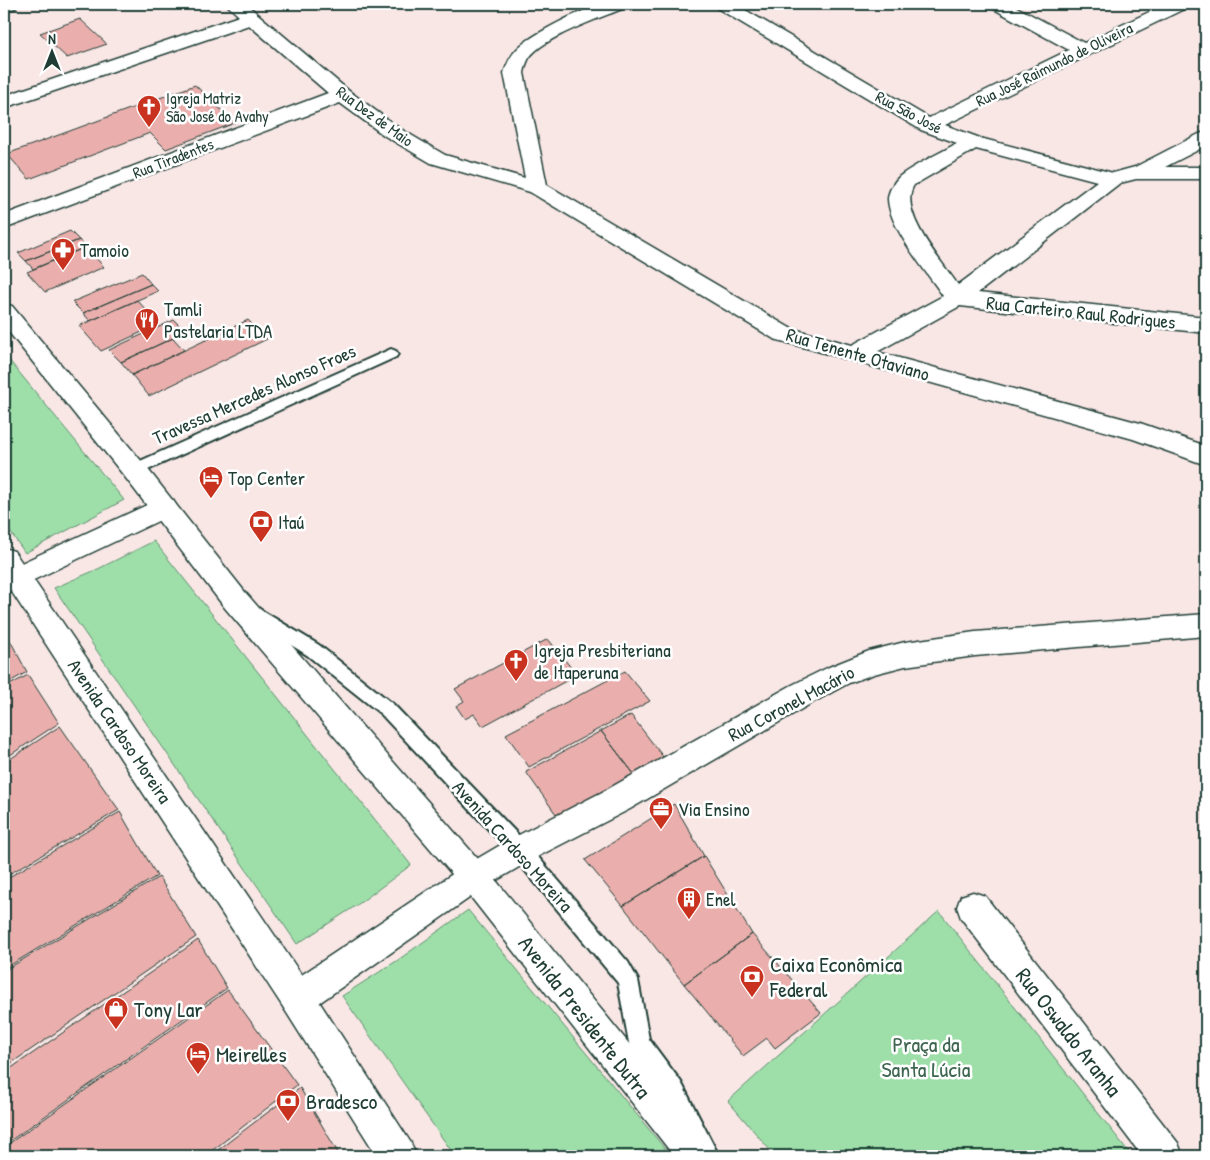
<svg xmlns="http://www.w3.org/2000/svg" width="1210" height="1160" viewBox="0 0 1210 1160" font-family="'Patrick Hand',sans-serif">
<style>
.green{fill:#9edfa9;stroke:#5e8e6e}
.building{fill:#eaafad;stroke:#1f3d34}
.lines{fill:none;stroke-linecap:round;stroke-linejoin:round}
.service-casing{stroke:#1f3d34;stroke-width:4}
.minor-casing{stroke:#1f3d34;stroke-width:3}
.trunk-casing{stroke:#1f3d34;stroke-width:3}
.service{fill:#fff;fill-rule:evenodd}
.minor{fill:#fff;fill-rule:evenodd}
.trunk{fill:#fff;fill-rule:evenodd}
.labels{text-anchor:middle;stroke-width:5;stroke-linejoin:round;paint-order:stroke}
.far-street-label{font-size:16px;fill:#1f3d34;stroke:#fff}
.far-poi-label{font-size:16px;fill:#1f3d34;stroke:#fff;text-anchor:start}
.poi-label{font-size:19px;fill:#1f3d34;stroke:#fff;text-anchor:start}
.street-label{font-size:19px;fill:#1f3d34;stroke:#fff}
.near-poi-label{font-size:22px;fill:#1f3d34;stroke:#fff;text-anchor:start}
.near-street-label{font-size:22px;fill:#1f3d34;stroke:#fff}
.near-park-label{font-size:22px;fill:#3f6651;stroke:#fff}
</style>
<rect width="100%" height="100%" fill="#f9e7e6"/>
<filter id="ink" filterUnits="userSpaceOnUse"><feTurbulence type="fractalNoise" baseFrequency=".02" numOctaves="2"/><feDisplacementMap in="SourceGraphic" scale="10" xChannelSelector="R" yChannelSelector="G"/><feConvolveMatrix kernelMatrix="1 2 1 2 8 2 1 2 1" color-interpolation-filters="sRGB"/></filter>
<g filter="url(#ink)">
<path class="green" d="M 4,354 L 124,500 L 25,553 L 4,523 Z
M 154,541 L 411,865 L 357,905 L 297,944 L 54,588 L 98,569 Z
M 468,910 L 671,1156 L 455,1156 L 342,996 L 398,960 Z
M 939,911 L 1132,1156 L 775,1156 L 728,1101 Z"/>
<path class="building" d="M 80,19 L 107,44 L 67,58 L 40,33 Z
M 195,85 L 235,123 L 166,149 L 150,133 L 29,179 L 7,154 Z
M 70,231 L 79,240 L 26,261 L 18,253 Z
M 79,240 L 86,247 L 33,269 L 26,261 Z
M 86,247 L 104,267 L 45,292 L 27,272 Z
M 142,273 L 151,284 L 83,313 L 72,302 Z
M 151,284 L 158,291 L 90,321 L 83,313 Z
M 137,300 L 159,324 L 101,351 L 79,326 Z
M 174,320 L 186,332 L 121,362 L 109,350 Z
M 248,320 L 267,339 L 149,396 L 132,375 Z
M 173,338 L 184,350 L 132,375 L 121,362 Z
M 4,629 L 27,672 L 4,685 Z
M 548,639 L 577,675 L 483,726 L 474,714 L 465,719 L 456,706 L 464,701 L 455,689 Z
M 625,671 L 650,701 L 529,767 L 506,734 Z
M 28,675 L 59,723 L 4,759 L 4,688 Z
M 631,715 L 664,758 L 634,774 L 601,731 Z
M 60,726 L 119,810 L 4,877 L 4,763 Z
M 601,731 L 634,774 L 558,817 L 526,772 Z
M 674,804 L 704,856 L 623,906 L 585,860 Z
M 120,812 L 157,876 L 4,969 L 4,880 Z
M 704,856 L 752,934 L 684,984 L 623,906 Z
M 159,877 L 196,937 L 4,1068 L 4,971 Z
M 752,934 L 821,1013 L 775,1048 L 767,1038 L 743,1056 L 684,984 Z
M 198,940 L 227,988 L 4,1145 L 4,1073 Z
M 228,990 L 297,1085 L 205,1156 L 4,1156 L 4,1147 Z
M 300,1088 L 340,1156 L 210,1156 Z"/>
<g class="lines">
<defs>
<path id="service" d="M 391,349 L 396,351 L 398,354 L 396,357 L 139,474 L 134,476 L 129,474 L 126,470 L 129,466 Z
M 256,607 L 319,645 L 393,704 L 527,844 L 628,962 L 638,980 L 649,1039 L 681,1082 L 719,1156 L 696,1156 L 683,1136 L 665,1098 L 632,1050 L 629,1043 L 618,983 L 513,856 L 381,714 L 307,655 L 250,619 L 248,614 L 250,609 Z"/>
<path id="minor" d="M 4,4 L 18,4 L 15,8 L 4,11 Z
M 226,4 L 246,4 L 349,91 L 399,128 L 445,155 L 525,178 L 504,73 C 507,64 510,56 517,49 C 530,35 584,8 603,4 C 610,2 620,4 627,4 L 624,8 C 601,18 543,37 529,58 C 526,63 525,68 524,73 L 547,185 L 790,328 L 852,345 L 943,296 C 927,272 889,228 888,199 C 888,192 894,181 900,176 C 917,163 939,154 957,143 L 921,130 L 717,8 L 714,4 L 735,4 L 929,118 L 1069,50 L 992,8 L 989,4 L 1011,4 L 1084,43 L 1166,4 L 1189,4 L 1186,8 L 945,125 L 980,138 L 1113,173 L 1135,167 L 1199,134 L 1206,132 L 1206,146 L 1165,167 L 1206,167 L 1206,179 L 1136,179 L 1120,183 L 978,293 L 1206,317 L 1206,333 L 960,306 L 877,352 L 1140,423 L 1206,446 L 1206,465 L 1133,439 L 774,339 L 530,192 L 431,163 L 385,136 L 340,103 L 4,229 L 4,215 L 328,93 L 249,25 L 4,108 L 4,96 L 239,16 ZM 976,149 L 1097,181 L 958,285 C 943,263 897,212 914,185 Z
M 164,497 L 173,500 L 177,507 L 173,514 L 4,594 L 4,571 Z
M 1206,614 L 1206,636 L 975,656 L 905,666 L 874,674 L 849,683 L 812,703 L 630,809 L 531,860 L 485,887 L 309,1010 L 297,1015 L 285,1010 L 280,998 L 285,986 L 463,867 L 509,840 L 608,789 L 792,685 L 829,667 L 869,651 L 905,642 L 975,632 Z
M 973,892 L 985,896 L 1178,1143 L 1183,1156 L 1142,1156 L 961,918 L 957,907 L 961,896 Z"/>
<path id="trunk" d="M 4,304 L 12,306 L 143,463 L 245,592 L 485,867 L 710,1143 L 715,1156 L 674,1156 L 463,887 L 225,608 L 125,477 L 4,326 Z
M 4,548 L 14,551 L 309,986 L 411,1143 L 416,1156 L 377,1156 L 285,1010 L 4,580 Z"/>
</defs>
<use href="#service" class="service-casing"/>
<use href="#minor" class="minor-casing"/>
<use href="#trunk" class="trunk-casing"/>
<use href="#service" class="service"/>
<use href="#minor" class="minor"/>
<use href="#trunk" class="trunk"/>
</g>
</g>
<defs>
<symbol id="church-pin" viewBox="-11 -11 22 30"><path d="M0 17L-7.5 6A9.5 9.5 0 1 1 7.5 6Z" fill="#c8321e" stroke="#fff"/><path d="M-1.2-6h2.4v3.5h3.3v2.4h-3.3V6h-2.4V-.1h-3.3v-2.4h3.3Z" fill="#fff"/></symbol>
<symbol id="pharmacy-pin" viewBox="-11 -11 22 30"><path d="M0 17L-7.5 6A9.5 9.5 0 1 1 7.5 6Z" fill="#c8321e" stroke="#fff"/><path d="M-2-6h4v4h4v4h-4v4h-4v-4h-4v-4h4Z" fill="#fff"/></symbol>
<symbol id="restaurant-pin" viewBox="-11 -11 22 30"><path d="M0 17L-7.5 6A9.5 9.5 0 1 1 7.5 6Z" fill="#c8321e" stroke="#fff"/><path d="M-5-6h1v4h1v-4h1v4h1v-4h1v5L-1.5 .5V6h-2V.5L-5-1ZM5-6V6H3V1.5H1.5Q1.5-4 5-6Z" fill="#fff"/></symbol>
<symbol id="hotel-pin" viewBox="-11 -11 22 30"><path d="M0 17L-7.5 6A9.5 9.5 0 1 1 7.5 6Z" fill="#c8321e" stroke="#fff"/><path d="M-6-4.5h1.5V1H6V5H4.5V3h-9V5H-6ZM-4 0a1.8 1.8 0 1 1 3.6 0ZM.5 0V-2.5h3Q6-2.5 6 0Z" fill="#fff"/></symbol>
<symbol id="bank-pin" viewBox="-11 -11 22 30"><path d="M0 17L-7.5 6A9.5 9.5 0 1 1 7.5 6Z" fill="#c8321e" stroke="#fff"/><path d="M-6-4H6V4H-6ZM0-2.3a2.3 2.3 0 1 0 0 4.6a2.3 2.3 0 1 0 0-4.6Z" fill="#fff"/></symbol>
<symbol id="office-pin" viewBox="-11 -11 22 30"><path d="M0 17L-7.5 6A9.5 9.5 0 1 1 7.5 6Z" fill="#c8321e" stroke="#fff"/><path d="M-6-3h4V-5.5h4V-3h4V5H-6ZM-1-4.5V-3h2v-1.5ZM-6 0V1H6V0Z" fill="#fff"/></symbol>
<symbol id="building-pin" viewBox="-11 -11 22 30"><path d="M0 17L-7.5 6A9.5 9.5 0 1 1 7.5 6Z" fill="#c8321e" stroke="#fff"/><path d="M-4-6H4V6H1V3H-1V6H-4ZM-2.5-4.3h1.7v1.8h-1.7ZM.8-4.3h1.7v1.8H.8ZM-2.5-1h1.7V.8h-1.7ZM.8-1h1.7V.8H.8Z" fill="#fff"/></symbol>
<symbol id="shop-pin" viewBox="-11 -11 22 30"><path d="M0 17L-7.5 6A9.5 9.5 0 1 1 7.5 6Z" fill="#c8321e" stroke="#fff"/><path d="M-5-2.5h2.3a2.7 3.5 0 0 1 5.4 0H5L5.5 6h-11ZM-1.5-2.5h3a1.5 2.3 0 0 0-3 0Z" fill="#fff"/></symbol>
</defs>
<g fill-rule="evenodd">
<use href="#church-pin" x="135" y="93" width="28" height="38"/>
<use href="#pharmacy-pin" x="49" y="236" width="28" height="38"/>
<use href="#restaurant-pin" x="133" y="306" width="28" height="38"/>
<use href="#hotel-pin" x="197" y="464" width="28" height="38"/>
<use href="#bank-pin" x="247" y="508" width="28" height="38"/>
<use href="#church-pin" x="502" y="647" width="28" height="38"/>
<use href="#office-pin" x="647" y="795" width="28" height="38"/>
<use href="#building-pin" x="675" y="885" width="28" height="38"/>
<use href="#bank-pin" x="738" y="963" width="28" height="38"/>
<use href="#shop-pin" x="102" y="995" width="28" height="38"/>
<use href="#hotel-pin" x="184" y="1040" width="28" height="38"/>
<use href="#bank-pin" x="274" y="1087" width="28" height="38"/>
</g>
<g class="labels">
<g class="far-street-label">
<text transform="translate(1054 64) rotate(-26)" y="6">Rua José Raimundo de Oliveira</text>
<text transform="translate(909 112) rotate(28)" y="6">Rua São José</text>
<text transform="translate(375 116) rotate(36)" y="6">Rua Dez de Maio</text>
<text transform="translate(173 158) rotate(-21)" y="6">Rua Tiradentes</text>
</g>
<g class="far-poi-label">
<text x="166" y="104">Igreja Matriz<tspan x="166" dy="18">São José do Avahy</tspan></text>
</g>
<g class="poi-label">
<text x="80" y="257">Tamoio</text>
<text x="164" y="316">Tamli<tspan x="164" dy="22">Pastelaria LTDA</tspan></text>
<text x="228" y="485">Top Center</text>
<text x="278" y="529">Itaú</text>
<text x="534" y="657">Igreja Presbiteriana<tspan x="534" dy="22">de Itaperuna</tspan></text>
<text x="678" y="816">Via Ensino</text>
<text x="706" y="906">Enel</text>
</g>
<g class="street-label">
<text transform="translate(1081 312) rotate(6)" y="7">Rua Carteiro Raul Rodrigues</text>
<text transform="translate(858 354) rotate(16)" y="7">Rua Tenente Otaviano</text>
<text transform="translate(254 394) rotate(-24)" y="7">Travessa Mercedes Alonso Froes</text>
<text transform="translate(791 703) rotate(-28)" y="7">Rua Coronel Macário</text>
<text transform="translate(120 731) rotate(56)" y="7">Avenida Cardoso Moreira</text>
<text transform="translate(513 846) rotate(48)" y="7">Avenida Cardoso Moreira</text>
</g>
<g class="near-poi-label">
<text x="770" y="972">Caixa Econômica<tspan x="770" dy="25">Federal</tspan></text>
<text x="134" y="1017">Tony Lar</text>
<text x="216" y="1062">Meirelles</text>
<text x="306" y="1109">Bradesco</text>
</g>
<g class="near-street-label">
<text transform="translate(585 1017) rotate(52)" y="8">Avenida Presidente Dutra</text>
<text transform="translate(1069 1032) rotate(52)" y="8">Rua Oswaldo Aranha</text>
</g>
<g class="near-park-label">
<text x="926" y="1052">Praça da<tspan x="926" dy="25">Santa Lúcia</tspan></text>
</g>
</g>
<rect width="1210" height="1160" fill="none" stroke="#fff" stroke-width="20"/>
<rect x="10" y="10" width="1190" height="1140" fill="none" stroke="#1f3d34" stroke-width="2" filter="url(#ink)"/>
<g transform="translate(52 52)" stroke="#ffffff" stroke-width="4" paint-order="stroke">
<path d="M0-4L9 19L0 12L-9 19Z" fill="#1f3d34"/>
<text y="-8" font-size="14" font-weight="bold" text-anchor="middle" fill="#1f3d34">N</text>
</g>
</svg>
